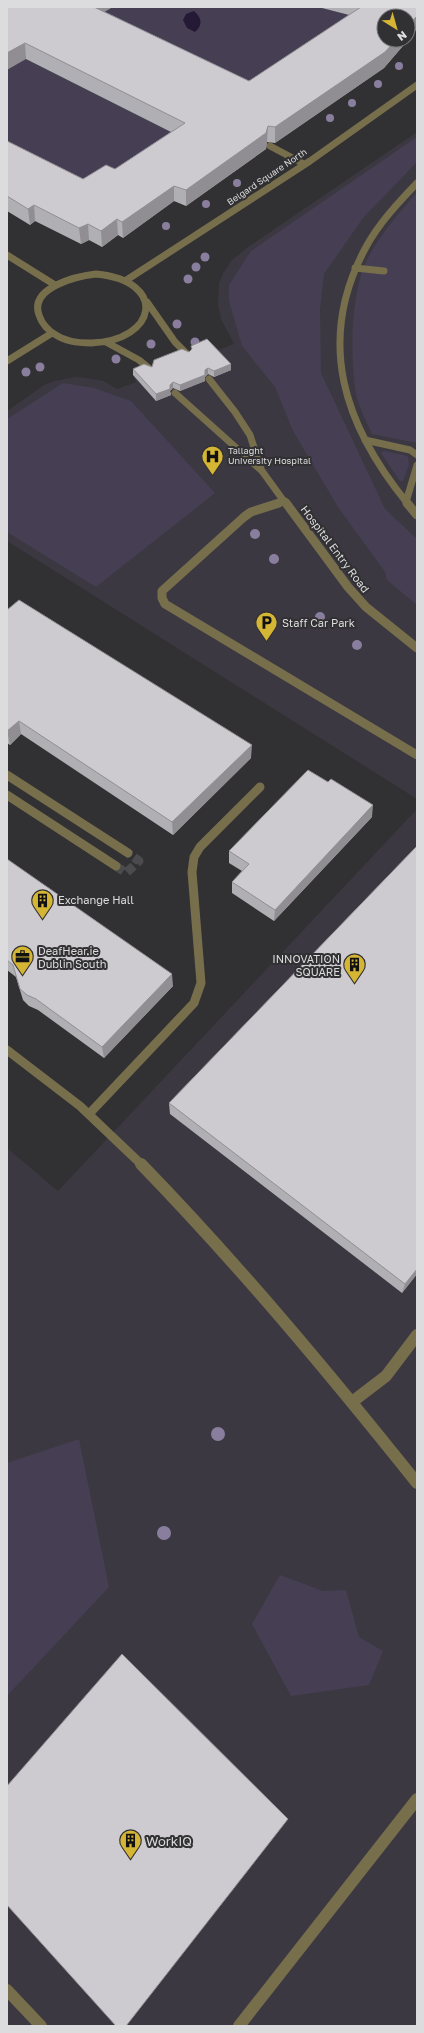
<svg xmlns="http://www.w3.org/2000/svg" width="424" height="2033" viewBox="0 0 424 2033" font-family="'Golos Text',sans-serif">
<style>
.built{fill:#3b3841}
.green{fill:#463e53}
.water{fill:#251a35}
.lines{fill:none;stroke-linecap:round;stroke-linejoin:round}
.minor-tunnel{stroke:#4b4a4d;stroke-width:9;stroke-dasharray:9 4.5;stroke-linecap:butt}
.minor-far2{stroke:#776e4c;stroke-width:7}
.minor-far1{stroke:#776e4c;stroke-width:9}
.minor{stroke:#776e4c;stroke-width:12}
.tree{fill:#8a7e9e}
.wall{fill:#b0afb3}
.shaded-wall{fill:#908e92}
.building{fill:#cdcbd0;stroke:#908e92}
.labels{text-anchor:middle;stroke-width:4;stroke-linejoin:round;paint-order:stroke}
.far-street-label{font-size:9px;fill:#dcdcde;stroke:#313033}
.far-poi-label{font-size:9px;fill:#dcdcde;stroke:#313033;text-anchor:start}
.street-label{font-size:11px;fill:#dcdcde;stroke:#313033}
.poi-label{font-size:11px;fill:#dcdcde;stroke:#313033;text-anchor:start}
.near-poi-label{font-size:13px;fill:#dcdcde;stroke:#313033;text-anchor:start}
</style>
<rect width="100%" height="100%" fill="#313033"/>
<path class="built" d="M 417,132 L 417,799 L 7,541 L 7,411 L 44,385 L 54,381 L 76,377 L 86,378 L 104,381 L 117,389 L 136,382 L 133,375 L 207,346 L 216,351 L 234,344 L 221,319 L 218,306 L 219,283 L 223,273 L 232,260 L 248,247 Z
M 417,809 L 417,2026 L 7,2026 L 7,1148 L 58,1191 Z"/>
<path class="green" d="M 113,7 L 318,7 L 360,18 L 82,197 L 7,155 L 7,70 Z
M 417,137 L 417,162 L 363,218 L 324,274 L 320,309 L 321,373 L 385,509 L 417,539 L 417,605 L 387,580 L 385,572 L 338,507 L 293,431 L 275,387 L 242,346 L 229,301 L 229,285 L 251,251 Z
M 417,192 L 417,443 L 372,434 C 366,421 359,407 356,394 C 350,356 350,290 369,256 C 382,232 400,212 417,192 Z
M 63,383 L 94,388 L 131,401 L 215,493 L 96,587 L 7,532 L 7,419 Z
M 384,451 L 404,455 L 408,457 L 409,465 L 403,481 L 400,481 L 383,456 L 381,452 Z
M 79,1439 L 109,1587 L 7,1696 L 7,1463 Z
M 280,1575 L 323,1591 L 346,1590 L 359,1637 L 383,1651 L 369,1685 L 291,1696 L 252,1624 Z"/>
<path class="water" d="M 194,11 C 202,18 203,25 195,32 L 187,28 L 183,20 L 186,14 Z"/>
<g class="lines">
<path class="minor-tunnel" d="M 116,866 L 126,873 L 139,861 L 128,853"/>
<path class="minor-far2" d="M 270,146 L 304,164
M 7,255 L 55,285
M 355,268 L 384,271
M 96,274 C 169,281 157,341 91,343 C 79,343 66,342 56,335 C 47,330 42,324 39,315 C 29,287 78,276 96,274 Z
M 125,281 L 310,161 L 417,85
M 147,302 L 175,342 L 187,354
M 106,342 L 139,360 L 150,369
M 7,361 L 52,333
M 209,379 L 235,412 L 250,435 L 261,469
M 175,393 L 262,471 L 286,504
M 365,440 L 410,450 L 417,455
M 406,502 L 417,465
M 276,504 L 285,501
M 408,504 C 344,426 315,341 366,247 C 379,223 398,203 417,183"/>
<path class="minor-far1" d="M 279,503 L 251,512 L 244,517 L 162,591 L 162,598 L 165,604 L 417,755
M 286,503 L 348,587 L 366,607 L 417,648
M 407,503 L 417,515
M 7,775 L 128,853
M 7,795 L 116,866
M 7,1050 L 80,1106 L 142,1165
M 89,1114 L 194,1003 L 201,983 L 192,872 L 194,857 L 200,847 L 260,787"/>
<path class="minor" d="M 141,1164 C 239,1265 329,1373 417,1483
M 352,1402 L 386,1376 L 417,1335
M 7,1990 L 41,2026
M 239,2026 L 417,1799"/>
</g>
<g class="tree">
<circle cx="399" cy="66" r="4"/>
<circle cx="378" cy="84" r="4"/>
<circle cx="352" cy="103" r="4"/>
<circle cx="330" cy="118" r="4"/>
<circle cx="237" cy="183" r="4"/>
<circle cx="206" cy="204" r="4"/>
<circle cx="166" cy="226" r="4"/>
<circle cx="205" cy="257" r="4.5"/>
<circle cx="196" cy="267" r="4.5"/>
<circle cx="188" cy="279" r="4.5"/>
<circle cx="177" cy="324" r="4.5"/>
<circle cx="195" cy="342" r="4.5"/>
<circle cx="151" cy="344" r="4.5"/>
<circle cx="116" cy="359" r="4.5"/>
<circle cx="40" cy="367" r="4.5"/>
<circle cx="26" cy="372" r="4.5"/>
<circle cx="255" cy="534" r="5"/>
<circle cx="274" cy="559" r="5"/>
<circle cx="320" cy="617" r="5"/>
<circle cx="357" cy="645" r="5"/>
<circle cx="218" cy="1434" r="7"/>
<circle cx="164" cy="1533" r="7"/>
</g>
<path class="wall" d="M 7,7 L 105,12 L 249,81 L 349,15 L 318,7 L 417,7 L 384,40 L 408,40 L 384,68 L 275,143 L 267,142 L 266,149 L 186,206 L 174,201 L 123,238 L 118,235 L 102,247 L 89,240 L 81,244 L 35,221 L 30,225 L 7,211 L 7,141 L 83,179 L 115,169 L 171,132 L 26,59 Z
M 189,352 L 231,364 L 231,370 L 214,377 L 208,374 L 205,377 L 205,381 L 180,391 L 173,388 L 170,391 L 171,395 L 156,401 L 133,375 L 133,369 L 152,367 Z
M 7,610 L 251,758 L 173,835 L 21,734 L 10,745 L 7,743 Z
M 372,817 L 274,921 L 232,893 L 232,882 L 242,871 L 229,863 L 229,851 Z
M 417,846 L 417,1274 L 402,1293 L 170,1114 L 169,1103 Z
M 7,859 L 173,986 L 104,1058 L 38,1010 L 29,1006 L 23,1000 L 16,977 L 7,970 Z"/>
<path class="shaded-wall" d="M 90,7 L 113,7 L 91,20 Z
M 417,16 L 417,29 L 408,40 L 408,26 Z
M 396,40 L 408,40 L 384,68 L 275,143 L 275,127 Z
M 25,43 L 26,59 L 7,70 L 7,53 Z
M 268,126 L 267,142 L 266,149 L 186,206 L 186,190 Z
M 174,186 L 174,201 L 123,238 L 122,222 Z
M 34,205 L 35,221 L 30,225 L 28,209 Z
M 117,219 L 118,235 L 102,247 L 101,231 Z
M 88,224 L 89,240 L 81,244 L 79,228 Z
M 231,364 L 231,370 L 214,377 L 214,371 Z
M 208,368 L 208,374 L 205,377 L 205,381 L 180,391 L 180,385 Z
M 173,382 L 173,388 L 170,391 L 171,395 L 156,401 L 156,394 Z
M 19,721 L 21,734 L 10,745 L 7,731 Z
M 252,745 L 251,758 L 173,835 L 172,822 Z
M 373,805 L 372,817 L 274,921 L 275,910 Z
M 172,974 L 173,986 L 104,1058 L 102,1047 Z
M 417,1269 L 417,1274 L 402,1293 L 405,1284 Z"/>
<path class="building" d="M 7,7 L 94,7 L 249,81 L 361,7 L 417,7 L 417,16 L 408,26 L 408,16 L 384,16 L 384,40 L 396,40 L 385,52 L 275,127 L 268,126 L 266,133 L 186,190 L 174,186 L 122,222 L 117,219 L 101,231 L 88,224 L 79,228 L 34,205 L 28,209 L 7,196 L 7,141 L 83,179 L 106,165 L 115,169 L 185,123 L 25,43 L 7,53 Z
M 207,339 L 231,364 L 214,371 L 208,368 L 205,370 L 205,375 L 180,385 L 173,382 L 170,385 L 170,389 L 156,394 L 133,369 L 144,364 L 152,367 L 154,360 L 182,349 L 189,352 L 192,349 L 191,346 Z
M 19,600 L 252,745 L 172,822 L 19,721 L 7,731 L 7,610 Z
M 308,770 L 328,782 L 331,779 L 373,805 L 275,910 L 232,882 L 249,864 L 229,851 Z
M 417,846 L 417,1269 L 405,1284 L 169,1103 Z
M 7,859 L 172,974 L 102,1047 L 36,999 L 27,995 L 20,989 L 13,965 L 7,960 Z
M 122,1654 L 288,1819 L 126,2026 L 116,2026 L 7,1905 L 7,1786 Z"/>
<defs>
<symbol id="hospital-pin" viewBox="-11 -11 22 30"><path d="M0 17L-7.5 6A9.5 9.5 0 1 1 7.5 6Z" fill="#d5b534" stroke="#313033"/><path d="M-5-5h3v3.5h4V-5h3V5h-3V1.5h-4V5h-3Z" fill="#111"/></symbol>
<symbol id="parking-pin" viewBox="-11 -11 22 30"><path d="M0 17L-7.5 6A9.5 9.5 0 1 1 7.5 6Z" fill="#d5b534" stroke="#313033"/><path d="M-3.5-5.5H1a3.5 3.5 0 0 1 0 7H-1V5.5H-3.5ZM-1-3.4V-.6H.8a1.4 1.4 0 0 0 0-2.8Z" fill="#111"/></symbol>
<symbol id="building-pin" viewBox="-11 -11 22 30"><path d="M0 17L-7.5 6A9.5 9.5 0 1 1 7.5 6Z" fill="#d5b534" stroke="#313033"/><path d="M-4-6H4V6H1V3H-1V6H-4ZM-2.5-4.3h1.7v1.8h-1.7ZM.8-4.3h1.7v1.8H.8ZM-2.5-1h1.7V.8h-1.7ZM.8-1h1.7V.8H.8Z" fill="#111"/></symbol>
<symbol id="office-pin" viewBox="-11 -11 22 30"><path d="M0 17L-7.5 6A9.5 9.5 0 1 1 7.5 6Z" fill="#d5b534" stroke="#313033"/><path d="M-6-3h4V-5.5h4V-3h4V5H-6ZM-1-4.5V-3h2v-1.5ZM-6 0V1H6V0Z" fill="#111"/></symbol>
</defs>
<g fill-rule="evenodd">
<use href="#hospital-pin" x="200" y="444" width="25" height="34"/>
<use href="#parking-pin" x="254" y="610" width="25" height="34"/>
<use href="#building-pin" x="30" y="888" width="25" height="34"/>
<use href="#office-pin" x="10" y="944" width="25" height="34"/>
<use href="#building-pin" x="342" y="952" width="25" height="34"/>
<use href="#building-pin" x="118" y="1828" width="25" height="34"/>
</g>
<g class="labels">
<g class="far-street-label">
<text transform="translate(267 177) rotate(-34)" y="3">Belgard Square North</text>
</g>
<g class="far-poi-label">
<text x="228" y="454">Tallaght<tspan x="228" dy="10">University Hospital</tspan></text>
</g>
<g class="street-label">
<text transform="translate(335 549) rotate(53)" y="4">Hospital Entry Road</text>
</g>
<g class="poi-label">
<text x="282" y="627">Staff Car Park</text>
<text x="58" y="904">Exchange Hall</text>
<text x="38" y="955">DeafHear.ie<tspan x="38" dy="13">Dublin South</tspan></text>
<text x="340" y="963" text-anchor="end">INNOVATION<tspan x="340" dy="13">SQUARE</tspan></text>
</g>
<g class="near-poi-label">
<text x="146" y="1846">WorkIQ</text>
</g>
</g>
<rect width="424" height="2033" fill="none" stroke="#dcdcde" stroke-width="16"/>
<g transform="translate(396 28) rotate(143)"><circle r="19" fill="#313033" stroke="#757577"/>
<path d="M0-3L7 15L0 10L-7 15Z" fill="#d5b534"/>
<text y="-6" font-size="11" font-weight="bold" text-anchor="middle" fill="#dcdcde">N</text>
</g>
</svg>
